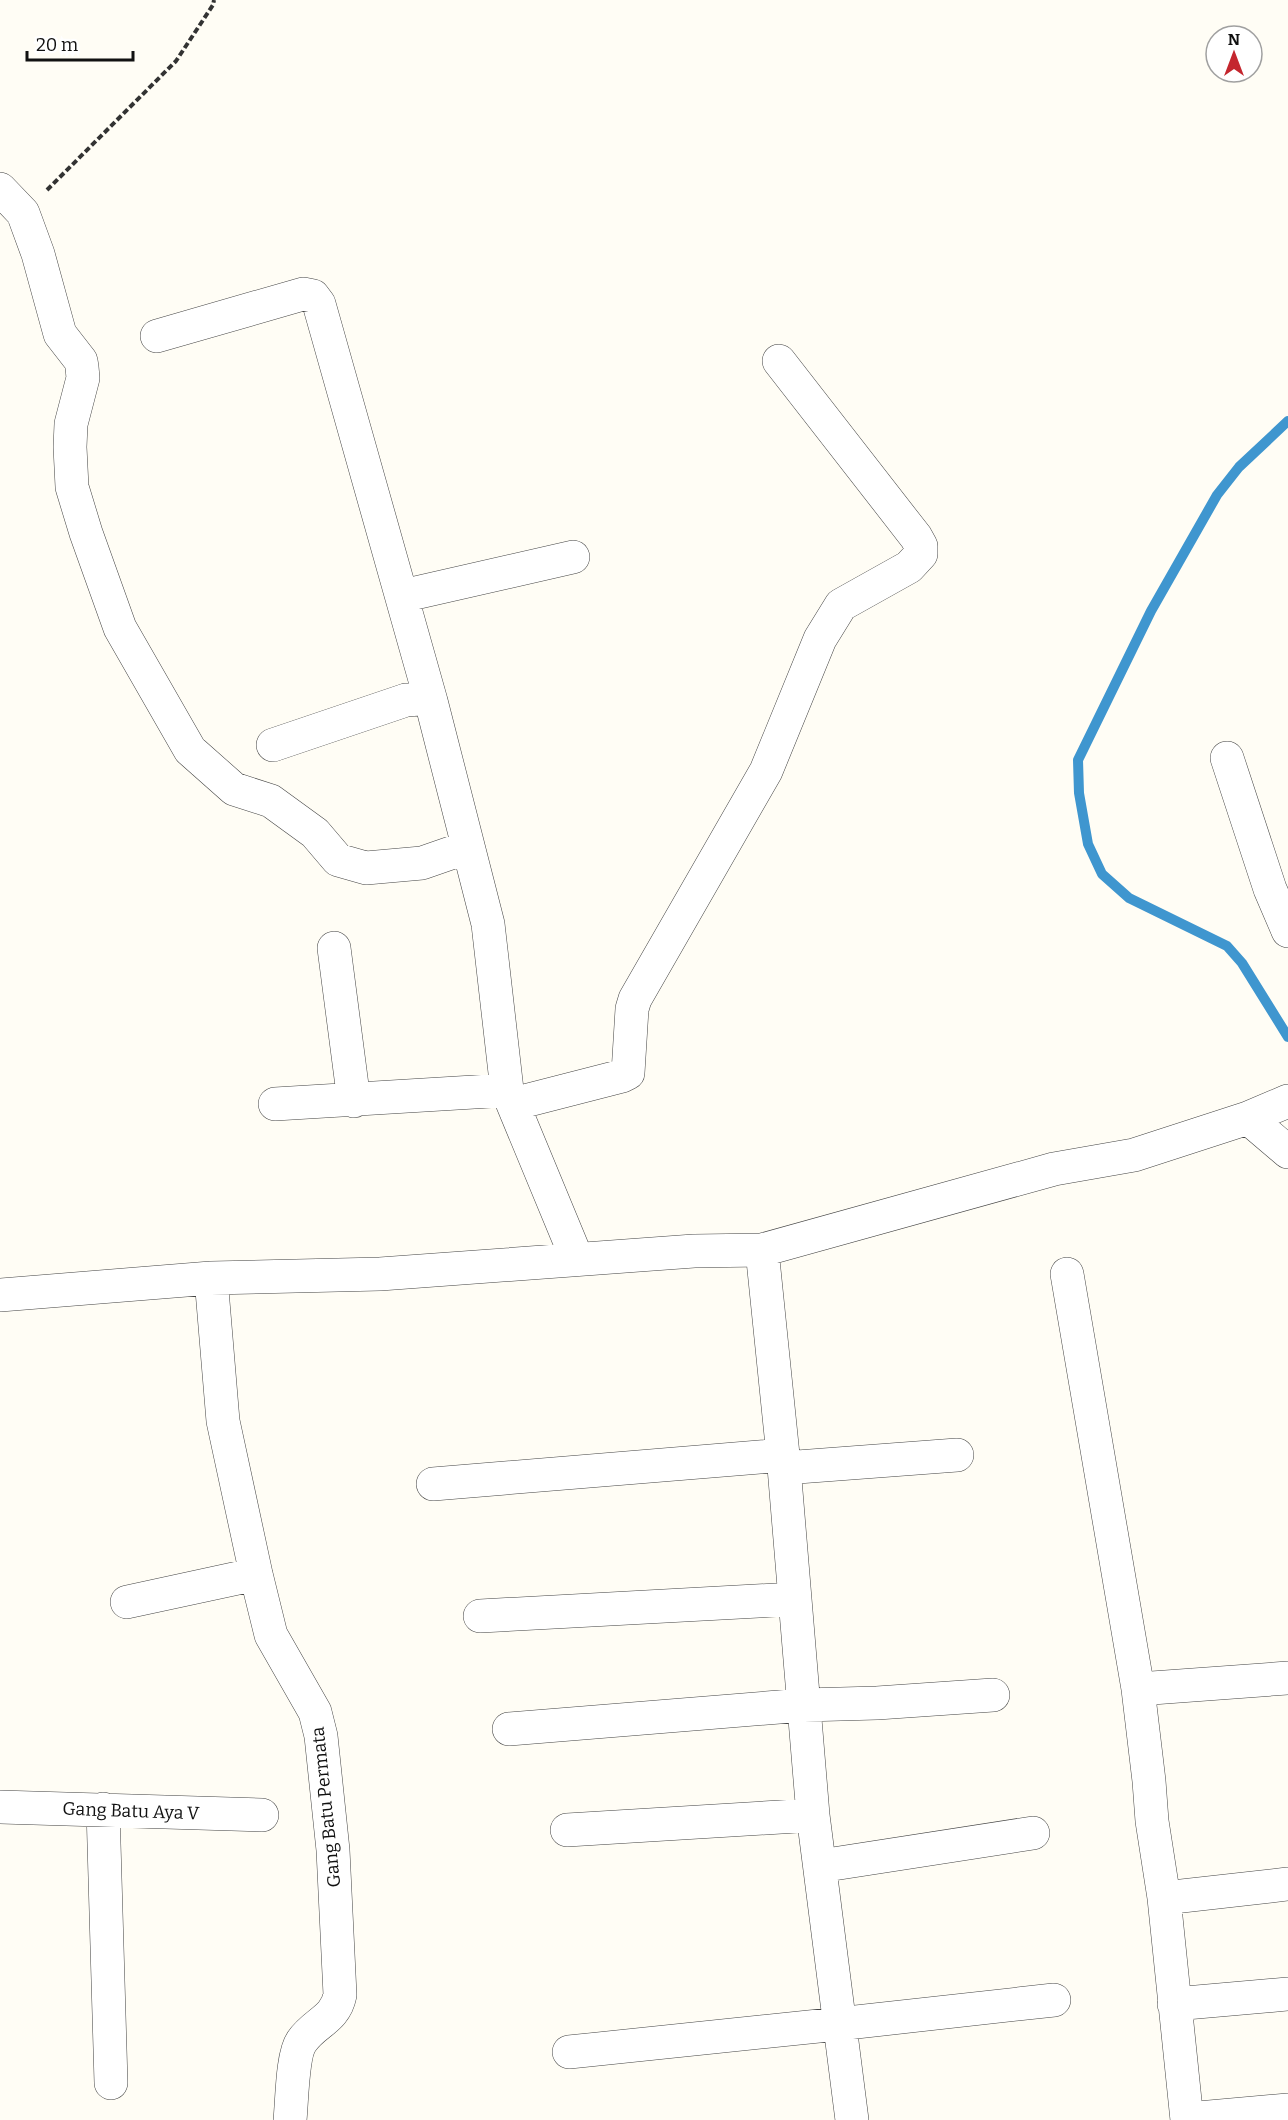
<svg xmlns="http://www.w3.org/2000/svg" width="1288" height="2120" viewBox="0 0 1288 2120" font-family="Bitter,serif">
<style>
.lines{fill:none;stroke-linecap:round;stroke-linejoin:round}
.stream{stroke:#3f96cf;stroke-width:10}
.minor-casing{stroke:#444;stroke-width:34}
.path{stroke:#333;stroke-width:4;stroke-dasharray:6 3;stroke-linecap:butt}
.minor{stroke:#fff;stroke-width:33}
.labels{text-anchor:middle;stroke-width:6;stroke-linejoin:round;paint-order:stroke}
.street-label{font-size:18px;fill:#111;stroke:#fff}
</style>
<rect width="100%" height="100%" fill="#fffdf5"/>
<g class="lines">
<path class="stream" d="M 1288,421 L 1239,467 L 1217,495 L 1151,611 L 1078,760 L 1079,793 L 1088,844 L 1102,874 L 1129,898 L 1227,946 L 1242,963 L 1288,1037"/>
<defs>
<path id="minor" d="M 0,189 L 23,213 L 38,254 L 60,334 L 81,361 L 82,367 L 83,378 L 71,424 L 70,447 L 72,487 L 86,533 L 120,628 L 190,750 L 234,789 L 271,801 L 315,833 L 338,860 L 366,868 L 422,863 L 468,847
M 157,336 L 303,294 L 313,296 L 319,304 L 431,701 L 488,924 L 507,1090 L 577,1259
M 402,596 L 573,557
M 273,745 L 406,700 L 420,699 L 431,701
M 1227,758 L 1270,889 L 1288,931
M 334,948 L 354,1101
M 275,1104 L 507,1090
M 513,1104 L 622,1076 L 628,1073 L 632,1009 L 635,999 L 766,771 L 820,639 L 841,605 L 909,567 L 921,554 L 921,546 L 916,537 L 779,361
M 1248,1118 L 1288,1152
M 762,1250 L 783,1455 L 813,1815 L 852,2120
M 1067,1274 L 1138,1689 L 1149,1781 L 1152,1821 L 1164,1898 L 1187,2120
M 211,1278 L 223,1421 L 256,1574 L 271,1635 L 315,1712 L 321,1736 L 333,1850 L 340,1995 C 335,2020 315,2022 302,2041 C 292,2054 292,2102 290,2120
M 0,1295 L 211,1278 L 380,1274 L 694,1251 L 762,1250 L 1054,1169 L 1134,1155 L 1248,1118 L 1288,1101
M 784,1468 L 957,1455
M 433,1484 L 783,1455
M 127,1602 L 256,1574
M 480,1616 L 794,1599
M 1138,1689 L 1288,1678
M 509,1729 L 804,1705 L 877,1703 L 993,1695
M 0,1807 L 262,1815
M 103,1809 L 111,2083
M 567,1830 L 813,1815
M 820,1866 L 1033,1833
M 1164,1898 L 1288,1884
M 1174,2004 L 1288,1994
M 569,2052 L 838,2024 L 1054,2000
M 1187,2119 L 1288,2110"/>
</defs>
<use href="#minor" class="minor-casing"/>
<path class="path" d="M 47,190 L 176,61 L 213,5 L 214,0"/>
<use href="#minor" class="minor"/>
</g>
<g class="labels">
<g class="street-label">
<text transform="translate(326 1807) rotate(-96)" y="6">Gang Batu Permata</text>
<text transform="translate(131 1811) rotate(2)" y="6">Gang Batu Aya V</text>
</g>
</g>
<g transform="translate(1234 54)"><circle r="28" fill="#ffffff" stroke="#a0a0a0" stroke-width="1.5"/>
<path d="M0-4.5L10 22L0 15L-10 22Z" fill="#c4262e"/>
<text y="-9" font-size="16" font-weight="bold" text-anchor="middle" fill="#111111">N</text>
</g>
<path d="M27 51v9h106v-9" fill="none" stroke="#111111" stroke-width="3"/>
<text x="36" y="51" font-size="18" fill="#111111" stroke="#ffffff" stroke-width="4.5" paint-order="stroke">20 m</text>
</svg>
